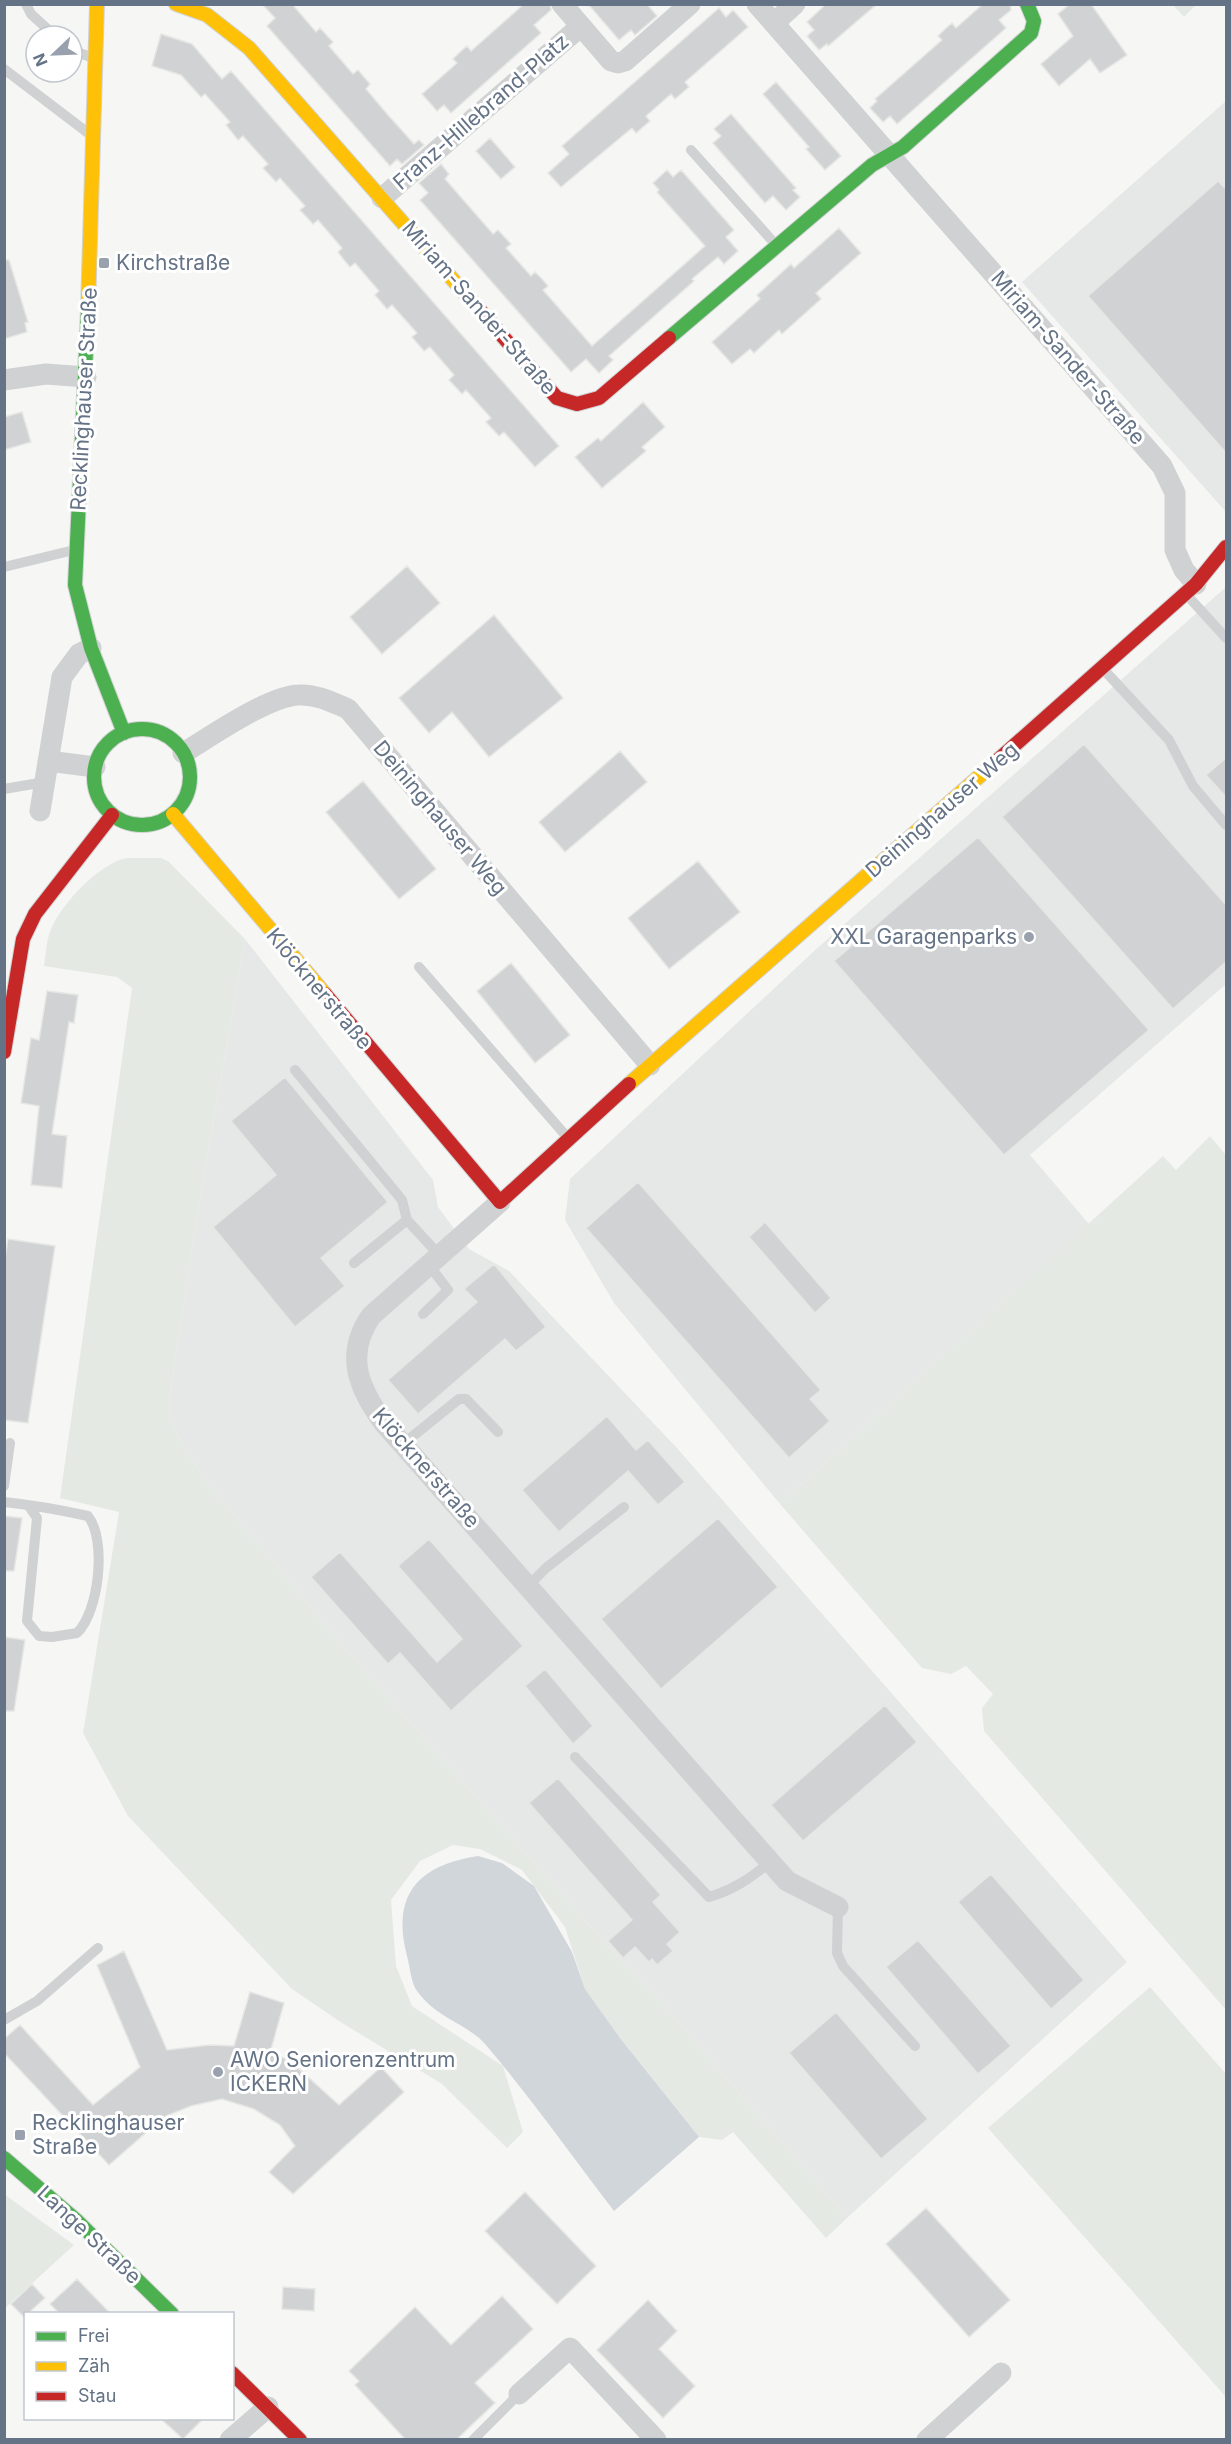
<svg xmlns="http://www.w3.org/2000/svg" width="1231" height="2444" viewBox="0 0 1231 2444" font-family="Inter,sans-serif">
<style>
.built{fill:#e6e7e7}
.green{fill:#e5e9e3}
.water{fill:#d1d6da}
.building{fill:#d1d2d3;stroke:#e6e6e4;stroke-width:1.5}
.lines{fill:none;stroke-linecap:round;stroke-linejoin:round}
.fast-casing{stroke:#d1d3d4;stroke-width:16}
.slow-casing{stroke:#d1d3d4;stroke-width:16}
.jam-casing{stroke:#d1d3d4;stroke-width:16}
.lane{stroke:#d0d1d2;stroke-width:10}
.street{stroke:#d0d1d2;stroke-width:21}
.fast{stroke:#4caf50;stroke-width:14}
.slow{stroke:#ffc107;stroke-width:14}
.jam{stroke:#c62828;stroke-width:14}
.poi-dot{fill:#98a1ad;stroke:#fff;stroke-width:2}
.labels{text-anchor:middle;stroke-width:6;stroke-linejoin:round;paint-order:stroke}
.street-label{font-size:21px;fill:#657386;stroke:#fff}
.poi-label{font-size:21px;fill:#657386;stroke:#fff;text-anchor:start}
</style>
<rect width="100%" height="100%" fill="#f6f6f5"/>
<path class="built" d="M 1226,101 L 1226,512 L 1022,282 Z
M 1226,587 L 1226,984 L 1030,1155 L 1089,1224 L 780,1504 L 614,1303 L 565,1220 L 570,1179 L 813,952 Z
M 245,939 L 433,1180 L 438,1207 L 469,1249 L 509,1271 L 676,1447 L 1127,1962 L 847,2218 L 654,1994 L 596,1933 L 343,1646 L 204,1479 L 177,1434 L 170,1418 L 169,1400 L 198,1211 Z"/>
<path class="green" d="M 1173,5 L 1196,5 L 1184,17 Z
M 127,858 L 161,858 L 168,861 L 245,939 L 198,1211 L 169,1400 L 170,1418 L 177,1434 L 204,1479 L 343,1646 L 596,1933 L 654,1994 L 847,2218 L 826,2238 L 733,2132 L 722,2140 L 699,2137 L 620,2038 L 585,1989 L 565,1927 L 522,1870 L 480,1849 L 453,1845 L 420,1861 L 391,1900 L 396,1966 L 412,2006 L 503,2066 L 523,2132 L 507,2148 L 442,2084 L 339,2021 L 292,1989 L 128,1816 L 83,1733 L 119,1512 L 60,1498 L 132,988 L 117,977 L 44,966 C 46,954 46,941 51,929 C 62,904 99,863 127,858 Z
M 1210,1136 L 1226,1155 L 1226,2010 L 984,1731 L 982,1708 L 993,1694 L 966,1666 L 951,1674 L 922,1668 L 780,1504 L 1163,1156 L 1176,1170 Z
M 1150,1987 L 1226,2074 L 1226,2397 L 988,2128 Z
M 4,2194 L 74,2245 L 5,2308 L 4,2308 Z"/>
<path class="water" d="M 478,1856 L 502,1863 L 534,1886 L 572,1952 L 585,1989 L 620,2038 L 699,2137 L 614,2211 C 571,2155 531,2098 485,2044 C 468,2024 437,2019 417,1991 C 411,1983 410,1967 407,1956 C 391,1895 418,1865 478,1856 Z"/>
<path class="building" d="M 262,4 L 292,4 L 316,32 L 320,28 L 333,42 L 329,46 L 353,74 L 358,70 L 370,84 L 366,89 L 388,115 L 414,144 L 419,140 L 424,145 L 402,164 L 397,159 L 390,166 L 267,26 L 275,18 Z
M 524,4 L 550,4 L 551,10 L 534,25 L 541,33 L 451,113 L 444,105 L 437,111 L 422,94 L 457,63 L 453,59 L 460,52 L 467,46 L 471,51 Z
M 588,4 L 647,4 L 657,16 L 635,35 L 631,30 L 619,40 Z
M 826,4 L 877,4 L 828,46 L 827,44 L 819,50 L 807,36 L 814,30 L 807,22 Z
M 983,4 L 1010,4 L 1011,10 L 999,20 L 1006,28 L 897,124 L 890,116 L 883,122 L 870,108 L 877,101 L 875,99 L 942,40 L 938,36 L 945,29 L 952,23 L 956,28 Z
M 1070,4 L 1091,4 L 1127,55 L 1100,73 L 1090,59 L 1059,86 L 1041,64 L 1073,36 L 1058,14 Z
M 719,8 L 726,17 L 733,10 L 748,27 L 685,82 L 689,87 L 675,99 L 671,94 L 646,116 L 650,121 L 636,133 L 632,128 L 561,187 L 548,173 L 569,154 L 562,146 Z
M 161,34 L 192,44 L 222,79 L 231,71 L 559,446 L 535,467 L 504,432 L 499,436 L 486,422 L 491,418 L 466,390 L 462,394 L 449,380 L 454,375 L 430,347 L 424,351 L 412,337 L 417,333 L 392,305 L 387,309 L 375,295 L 379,291 L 355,263 L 350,267 L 344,260 L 338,252 L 342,248 L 318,220 L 313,224 L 300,210 L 305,206 L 280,178 L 276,182 L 263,168 L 268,164 L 243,136 L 238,140 L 226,125 L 230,122 L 205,94 L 201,97 L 181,75 L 152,66 Z
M 776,82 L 841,156 L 825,170 L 806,149 L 809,147 L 763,94 Z
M 731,114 L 796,188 L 793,190 L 800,197 L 786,210 L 773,196 L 765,203 L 713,143 L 721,136 L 714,129 Z
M 490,138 L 515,167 L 501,179 L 476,151 Z
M 441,164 L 449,174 L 445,179 L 493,234 L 498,230 L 511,244 L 506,248 L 531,276 L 535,272 L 542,279 L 548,286 L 543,290 L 592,346 L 705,246 L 657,192 L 659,190 L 653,183 L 667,170 L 673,177 L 681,170 L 734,230 L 726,237 L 738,251 L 724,264 L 718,257 L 692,279 L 694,281 L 609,356 L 613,360 L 599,373 L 586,359 L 571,372 L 420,200 L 428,193 L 419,183 Z
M 1218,181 L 1227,190 L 1227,454 L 1088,296 Z
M 839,228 L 861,253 L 816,293 L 821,299 L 782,334 L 779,330 L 754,353 L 750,349 L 732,364 L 712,342 L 760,299 L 757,295 L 791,264 L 794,268 Z
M 4,260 L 9,260 L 28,322 L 25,323 L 27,332 L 4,339 Z
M 643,402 L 665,427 L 642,447 L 646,451 L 602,488 L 575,457 L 598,438 L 601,441 Z
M 22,412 L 31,442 L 4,450 L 4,417 Z
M 407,566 L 440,603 L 382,654 L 350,617 Z
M 494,615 L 563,698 L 489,757 L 452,712 L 429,733 L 399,698 Z
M 1084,744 L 1227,906 L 1227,961 L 1173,1009 L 1002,817 Z
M 620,751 L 647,782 L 565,852 L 539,822 Z
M 1227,757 L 1227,798 L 1206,775 Z
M 363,781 L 436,869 L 399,899 L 326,812 Z
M 978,837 L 1149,1030 L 1004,1155 L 834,961 Z
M 698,861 L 740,912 L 669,969 L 628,918 Z
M 511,963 L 570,1035 L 535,1063 L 477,991 Z
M 47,991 L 78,995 L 74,1023 L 69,1022 L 52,1134 L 67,1136 L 62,1188 L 31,1185 L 39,1106 L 21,1103 L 31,1038 L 39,1040 Z
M 285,1077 L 388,1202 L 321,1258 L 345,1286 L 295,1327 L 213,1227 L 276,1175 L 231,1121 Z
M 638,1182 L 821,1390 L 810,1399 L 830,1421 L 789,1458 L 586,1228 Z
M 765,1222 L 831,1298 L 815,1313 L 749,1237 Z
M 8,1239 L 55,1246 L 28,1423 L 4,1420 L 4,1265 Z
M 494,1264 L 546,1327 L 516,1351 L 505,1339 L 418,1414 L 388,1380 L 477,1302 L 464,1289 Z
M 607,1416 L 636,1450 L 648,1440 L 685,1482 L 658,1505 L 628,1471 L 559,1532 L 522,1490 Z
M 4,1516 L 22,1518 L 14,1571 L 4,1571 Z
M 718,1518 L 778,1587 L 661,1689 L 601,1619 Z
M 429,1539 L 523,1646 L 451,1711 L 400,1653 L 388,1664 L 311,1577 L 340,1552 L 437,1662 L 462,1639 L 398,1566 Z
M 4,1637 L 25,1640 L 14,1711 L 4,1711 Z
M 545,1669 L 593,1726 L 573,1744 L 525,1686 Z
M 885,1705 L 917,1742 L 803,1841 L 771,1805 Z
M 558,1778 L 661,1895 L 653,1902 L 680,1932 L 667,1944 L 673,1951 L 657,1965 L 652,1959 L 649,1962 L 635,1947 L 623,1958 L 608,1941 L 632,1920 L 529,1803 Z
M 991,1874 L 1084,1980 L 1051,2009 L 958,1902 Z
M 918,1940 L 1011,2046 L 978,2074 L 886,1967 Z
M 124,1951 L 167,2050 L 210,2045 L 234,2046 L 250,1992 L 284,2003 L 270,2053 L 289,2060 L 339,2105 L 381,2067 L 404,2092 L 293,2194 L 269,2172 L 295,2146 L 280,2125 L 254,2109 L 222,2099 L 191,2106 L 164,2117 L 109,2165 L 4,2053 L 4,2039 L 20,2025 L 93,2105 L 140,2067 L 97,1965 Z
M 836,2012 L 928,2119 L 881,2159 L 789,2053 Z
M 525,2192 L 596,2266 L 557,2304 L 485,2231 Z
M 926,2208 L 1010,2300 L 969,2337 L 886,2244 Z
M 77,2279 L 110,2313 L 59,2313 L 50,2304 Z
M 32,2284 L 45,2298 L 24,2317 L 11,2304 Z
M 283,2287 L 315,2289 L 314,2311 L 282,2309 Z
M 502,2296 L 533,2329 L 475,2383 L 495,2403 L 457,2439 L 405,2439 L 355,2385 L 359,2381 L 349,2371 L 415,2307 L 451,2345 Z
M 648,2300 L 677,2331 L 659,2349 L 695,2386 L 663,2418 L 597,2350 Z
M 160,2418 L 204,2418 L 183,2439 Z"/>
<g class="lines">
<defs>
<path id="fast" d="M 88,309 L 75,585 L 91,648 L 124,733
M 669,338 L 872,165 L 903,147 L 1031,33 L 1034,21 L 1027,4
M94 777a48 48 0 1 1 96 0a48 48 0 1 1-96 0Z
M 4,2158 L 76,2220 L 172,2314"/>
<path id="slow" d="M 176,4 L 207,15 L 249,48 L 476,306
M 88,309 L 97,4
M 173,814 L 325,994
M 629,1084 L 998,760"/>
<path id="jam" d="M 476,306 L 557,398 L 577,404 L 599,398 L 669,338
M 998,760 L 1196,584 L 1226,547
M 325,994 L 500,1202 L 629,1084
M 4,1052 L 23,939 L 35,914 L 112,815
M 232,2373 L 300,2440"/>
</defs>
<use href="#fast" class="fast-casing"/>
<use href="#slow" class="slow-casing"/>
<use href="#jam" class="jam-casing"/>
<path class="lane" d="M 26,4 L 31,14 L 55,36
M 72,50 L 93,58
M 4,69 L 88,133
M 691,150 L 776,245
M 4,567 L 74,550
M 1186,594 L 1226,638
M 1105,671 L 1169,740 L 1193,786 L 1226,825
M 4,789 L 45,782
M 419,967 L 567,1137
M 295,1070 L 402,1200 L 407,1220 L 440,1256
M 354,1263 L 407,1220
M 423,1314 L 448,1290 L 429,1265
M 403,1444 L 459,1399 L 466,1399 L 498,1432
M 4,1486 L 10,1443
M 4,1502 C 33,1505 61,1510 88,1516 C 107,1540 99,1612 77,1633 L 52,1637 L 39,1636 L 27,1621 L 37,1518 L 28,1505
M 528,1586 L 546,1568 L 624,1507
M 575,1757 L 709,1897 C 733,1890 751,1878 770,1862
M 838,1907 L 837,1953 L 843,1966 L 915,2046
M 4,2020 L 37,2001 L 98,1948
M 473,2440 L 519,2394"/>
<path class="street" d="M 562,4 L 611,61 L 618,63 L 625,61 L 690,4
M 757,4 L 1162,466 L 1175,493 L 1175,550 L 1184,570 L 1196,584
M 774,23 L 795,4
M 382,198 L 581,26
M 4,380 L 46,374 L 86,377
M 183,753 C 210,737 268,696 299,695 C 316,694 332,702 348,709 L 650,1065
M 48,761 L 95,767
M 40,811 L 62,677 L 79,654 L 91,648
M 500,1202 L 371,1316 C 344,1355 359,1389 384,1423 L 787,1881 L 838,1907
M 519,2394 L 570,2348 L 656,2440
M 230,2440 L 268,2407
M 927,2440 L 1001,2373"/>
<use href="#fast" class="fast"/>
<use href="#slow" class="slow"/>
<use href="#jam" class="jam"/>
</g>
<g class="poi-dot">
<rect x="98" y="257" width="12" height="12" rx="3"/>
<circle cx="1029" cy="937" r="6"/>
<circle cx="218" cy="2072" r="6"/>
<rect x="14" y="2129" width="12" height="12" rx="3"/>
</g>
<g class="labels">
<g class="street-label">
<text transform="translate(481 112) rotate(-41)" y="7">Franz-Hillebrand-Platz</text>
<text transform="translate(479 308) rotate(49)" y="7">Miriam-Sander-Straße</text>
<text transform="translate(1068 358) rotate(49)" y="7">Miriam-Sander-Straße</text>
<text transform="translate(84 399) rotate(-87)" y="7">Recklinghauser Straße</text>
<text transform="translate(942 810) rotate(-41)" y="7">Deininghauser Weg</text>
<text transform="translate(440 818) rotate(50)" y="7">Deininghauser Weg</text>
<text transform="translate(319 989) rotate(50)" y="7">Klöcknerstraße</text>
<text transform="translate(426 1468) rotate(49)" y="7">Klöcknerstraße</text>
<text transform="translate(89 2235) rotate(43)" y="7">Lange Straße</text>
</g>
<g class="poi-label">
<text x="116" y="270">Kirchstraße</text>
<text x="1017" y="944" text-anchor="end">XXL Garagenparks</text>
<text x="230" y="2067">AWO Seniorenzentrum<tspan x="230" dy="24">ICKERN</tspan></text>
<text x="32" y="2130">Recklinghauser<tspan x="32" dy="24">Straße</tspan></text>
</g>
</g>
<rect width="1231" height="2444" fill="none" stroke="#657386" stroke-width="12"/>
<rect x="24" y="2312" width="210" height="108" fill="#ffffff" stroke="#c1c7cf" stroke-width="1.5"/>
<rect x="36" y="2332" width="30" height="9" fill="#4caf50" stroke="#c1c7cf" stroke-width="1.5"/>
<text x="78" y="2342" font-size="18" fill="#657386">Frei</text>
<rect x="36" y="2362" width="30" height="9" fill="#ffc107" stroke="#c1c7cf" stroke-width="1.5"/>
<text x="78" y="2372" font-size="18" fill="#657386">Zäh</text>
<rect x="36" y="2392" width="30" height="9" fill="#c62828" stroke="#c1c7cf" stroke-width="1.5"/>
<text x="78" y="2402" font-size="18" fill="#657386">Stau</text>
<g transform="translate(54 54) rotate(247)"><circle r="28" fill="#ffffff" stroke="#c1c7cf" stroke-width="1.5"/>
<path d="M0-4.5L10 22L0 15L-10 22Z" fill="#98a1ad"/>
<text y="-9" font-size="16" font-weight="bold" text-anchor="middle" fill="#657386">N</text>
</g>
</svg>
